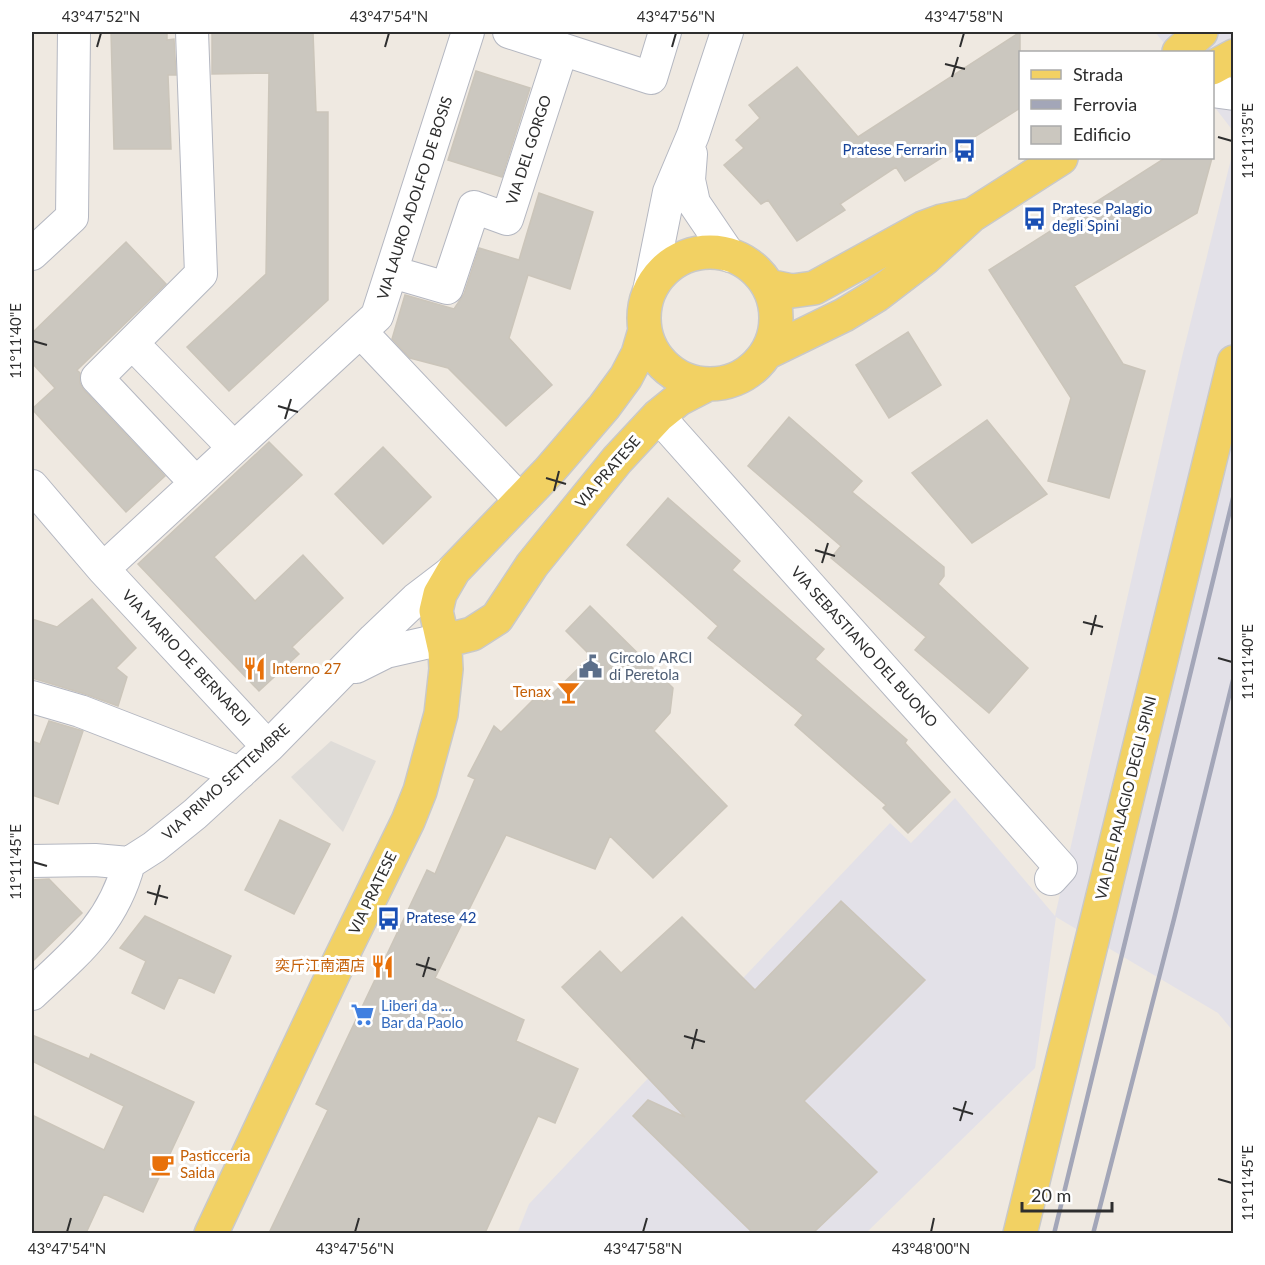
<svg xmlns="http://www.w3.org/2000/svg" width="1265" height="1265" viewBox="0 0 1265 1265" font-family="Lato,'Noto Sans SC',sans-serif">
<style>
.industrial{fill:#e3e1e8}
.plaza{fill:#dfdcd8}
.building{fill:#cbc7bf;stroke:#cbc5ba;stroke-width:1.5}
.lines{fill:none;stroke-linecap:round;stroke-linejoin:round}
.minor-casing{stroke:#b4b7c1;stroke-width:34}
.major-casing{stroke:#c9c9c9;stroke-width:36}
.minor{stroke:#fff;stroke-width:32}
.major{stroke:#f2d163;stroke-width:33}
.rail{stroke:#a3a6b8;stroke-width:4.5}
.ticks{fill:none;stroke:#2e2e2e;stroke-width:2}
.labels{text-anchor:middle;stroke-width:6;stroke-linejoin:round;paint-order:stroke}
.street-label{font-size:15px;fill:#2e2e2e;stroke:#fff}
.transit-label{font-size:15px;fill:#164399;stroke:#fff;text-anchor:start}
.service-label{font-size:15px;fill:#4e5e75;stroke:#fff;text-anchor:start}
.food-label{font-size:15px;fill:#c56008;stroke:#fff;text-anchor:start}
.shop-label{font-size:15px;fill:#366cbe;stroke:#fff;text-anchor:start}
.neatline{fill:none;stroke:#2e2e2e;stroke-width:2}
.ticks-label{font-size:15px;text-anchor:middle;fill:#2e2e2e}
</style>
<rect width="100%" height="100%" fill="#efe9e1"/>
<path class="industrial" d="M 1155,32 L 1233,32 L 1233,131 L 1213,105 L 1212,52 L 1171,52 Z
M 1233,151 L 1233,1031 L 1218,1013 L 1056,917 L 1035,1068 L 866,1233 L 517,1234 L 529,1204 L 890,823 L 911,843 L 955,798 L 1055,916 L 1182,357 Z"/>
<path class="plaza" d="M 331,741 L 376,761 L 343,832 L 291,777 Z"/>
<path class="building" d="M 111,32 L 167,32 L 167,40 L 174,39 L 176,75 L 168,75 L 171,149 L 114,149 Z
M 212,32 L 313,32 L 316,112 L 328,112 L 328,300 L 229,391 L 187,347 L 266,274 L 269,73 L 212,74 Z
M 1020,32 L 1020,108 L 905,181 L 896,167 L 840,204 L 845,210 L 797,241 L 768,200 L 761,204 L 724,165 L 744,148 L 736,140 L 760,118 L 749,105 L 797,67 L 858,137 Z
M 476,71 L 530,88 L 502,177 L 448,160 Z
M 1165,158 L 1212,158 L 1197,213 L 1074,286 L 1123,364 L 1145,371 L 1109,498 L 1048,481 L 1071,398 L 989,270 Z
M 539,193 L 593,212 L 570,289 L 528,275 L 509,338 L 552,385 L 506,426 L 448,368 L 410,358 L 392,339 L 405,295 L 454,309 L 464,294 L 479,248 L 519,260 Z
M 126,242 L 166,284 L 77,370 L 80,373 L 80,383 L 84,390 L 165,476 L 126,512 L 32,409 L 55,388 L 32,363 L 32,333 Z
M 908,332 L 941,385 L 889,418 L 856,365 Z
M 789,417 L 862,481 L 852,492 L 944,567 L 944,576 L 938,584 L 1028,668 L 989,713 L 915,650 L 926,637 L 831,558 L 841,546 L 748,466 Z
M 987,420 L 1047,494 L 972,543 L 912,473 Z
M 269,442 L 302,475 L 214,557 L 255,601 L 303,555 L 343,598 L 292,647 L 299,654 L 259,691 L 138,564 Z
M 383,447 L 431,497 L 383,544 L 335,494 Z
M 668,498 L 740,561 L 732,570 L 824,649 L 815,659 L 907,740 L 905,743 L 950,792 L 908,833 L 883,808 L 886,805 L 795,725 L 803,715 L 708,638 L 718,626 L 627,545 Z
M 92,599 L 136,648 L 116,668 L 127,677 L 118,706 L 85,694 L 32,678 L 32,619 L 57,627 Z
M 590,606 L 673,688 L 670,713 L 654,731 L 727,806 L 653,878 L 610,836 L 595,869 L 506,835 L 435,978 L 524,1020 L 516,1041 L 578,1069 L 555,1123 L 538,1116 L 485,1233 L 269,1233 L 328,1110 L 316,1104 L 427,870 L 435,874 L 475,779 L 468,776 L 494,726 L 501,732 L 537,696 L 544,702 L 591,656 L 566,631 Z
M 49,721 L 83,731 L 58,804 L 32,795 L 32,741 L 40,744 Z
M 280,820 L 330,844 L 294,914 L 245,890 Z
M 49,879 L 82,913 L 32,962 L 32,880 Z
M 841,901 L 925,980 L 804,1101 L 877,1172 L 813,1233 L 753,1233 L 633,1116 L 648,1100 L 685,1117 L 562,987 L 600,951 L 621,973 L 682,917 L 755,990 Z
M 145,916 L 231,956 L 214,993 L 179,977 L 164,1009 L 132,993 L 146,961 L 120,948 Z
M 32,1035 L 89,1059 L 91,1054 L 194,1102 L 143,1212 L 104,1194 L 86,1233 L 32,1233 L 32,1115 L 104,1150 L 124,1106 L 32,1061 Z"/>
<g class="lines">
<defs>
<path id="minor" d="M 509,32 L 651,78 L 665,32
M 1212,91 L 1234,94
M 691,154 L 689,180 L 694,203 L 730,256
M 32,254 L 72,217 L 74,32
M 392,272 L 447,288 L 474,207 L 507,219 L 562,49
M 649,291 L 669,192 L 693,135 L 727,32
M 361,332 L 521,501
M 132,343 L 201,274 L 192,32
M 658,416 L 1061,868 L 1051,879
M 196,483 L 97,378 L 132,343 L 234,448
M 32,486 L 103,569 L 268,747
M 103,569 L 377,316 L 468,32
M 356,667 L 386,652 L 443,639
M 32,697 L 80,711 L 240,773
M 32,861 L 95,860 L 129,863 L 154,847 L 195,814 L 268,747 L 374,639 L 416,599 L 454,570
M 32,994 C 76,953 113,924 129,863"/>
<path id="major" d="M 1179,52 L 1201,32
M 1212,68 L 1234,56
M644 318a66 66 0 1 1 132 0a66 66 0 1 1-132 0Z
M 768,286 L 792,291 L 814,288 L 923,228 L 942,221 L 970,215
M 766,353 L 844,315 L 877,295 L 924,259 L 972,215 L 1061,158
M 443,639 L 460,637 L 472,634 L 497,618 L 532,565 L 617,460 L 658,416 L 679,399 L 708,384
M 211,1234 L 335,970 L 408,821 L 420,791 L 441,714 L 446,669 L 445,651 L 436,611 L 440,594 L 454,570 L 549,471 L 604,407 L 626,377 L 638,354 L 645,330
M 1020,1234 L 1234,362"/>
</defs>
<use href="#minor" class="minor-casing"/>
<use href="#major" class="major-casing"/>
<use href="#minor" class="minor"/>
<use href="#major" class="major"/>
<path class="rail" d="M 1054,1234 L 1234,494
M 1093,1234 L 1174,919 L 1234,676"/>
</g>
<path class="ticks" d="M 97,47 L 101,33M 385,47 L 389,33M 672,47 L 676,33M 960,47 L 964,33M 945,64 L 965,69M 952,77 L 958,57M 1218,137 L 1232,141M 33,341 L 47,345M 278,406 L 298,412M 285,419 L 291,399M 546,478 L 566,484M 554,491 L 559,471M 815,550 L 835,556M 822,563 L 828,543M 1083,622 L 1103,627M 1091,635 L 1096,615M 1218,658 L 1232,662M 33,862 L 47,866M 147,892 L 168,898M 155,905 L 160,885M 416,964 L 436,970M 423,977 L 429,957M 684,1036 L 705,1042M 692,1049 L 697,1029M 953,1108 L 973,1114M 960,1121 L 966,1101M 1218,1179 L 1232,1183M 67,1232 L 71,1218M 355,1232 L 359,1218M 643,1232 L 647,1218M 931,1232 L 934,1218"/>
<defs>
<symbol id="bus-bare" viewBox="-9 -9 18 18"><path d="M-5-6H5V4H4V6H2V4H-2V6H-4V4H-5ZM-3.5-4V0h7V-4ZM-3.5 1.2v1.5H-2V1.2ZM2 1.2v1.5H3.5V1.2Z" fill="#1a4fb4" stroke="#fff" stroke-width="2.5" paint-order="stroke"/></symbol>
<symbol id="civic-bare" viewBox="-9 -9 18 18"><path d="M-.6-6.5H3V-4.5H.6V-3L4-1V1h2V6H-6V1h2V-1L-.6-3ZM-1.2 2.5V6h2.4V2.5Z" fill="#5c6f8a" stroke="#fff" stroke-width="2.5" paint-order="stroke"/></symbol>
<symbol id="restaurant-bare" viewBox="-9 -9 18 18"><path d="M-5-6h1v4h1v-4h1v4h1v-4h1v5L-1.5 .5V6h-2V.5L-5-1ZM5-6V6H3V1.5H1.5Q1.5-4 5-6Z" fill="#e8710a" stroke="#fff" stroke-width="2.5" paint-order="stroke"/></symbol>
<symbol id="bar-bare" viewBox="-9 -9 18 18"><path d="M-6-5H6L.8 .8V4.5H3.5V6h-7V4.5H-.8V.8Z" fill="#e8710a" stroke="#fff" stroke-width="2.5" paint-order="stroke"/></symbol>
<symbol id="supermarket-bare" viewBox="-9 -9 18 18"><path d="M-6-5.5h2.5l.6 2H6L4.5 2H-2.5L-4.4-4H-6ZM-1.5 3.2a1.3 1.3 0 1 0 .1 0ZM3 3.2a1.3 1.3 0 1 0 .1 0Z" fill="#3f7fe0" stroke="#fff" stroke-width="2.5" paint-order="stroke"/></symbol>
<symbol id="cafe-bare" viewBox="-9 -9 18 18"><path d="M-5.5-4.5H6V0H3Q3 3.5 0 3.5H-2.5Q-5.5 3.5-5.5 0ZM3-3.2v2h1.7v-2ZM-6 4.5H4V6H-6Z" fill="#e8710a" stroke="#fff" stroke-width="2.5" paint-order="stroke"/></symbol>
</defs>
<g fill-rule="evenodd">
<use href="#bus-bare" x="948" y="134" width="33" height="33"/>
<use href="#bus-bare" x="1018" y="202" width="33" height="33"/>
<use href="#civic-bare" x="574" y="650" width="33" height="33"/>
<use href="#restaurant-bare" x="238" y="652" width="33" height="33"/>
<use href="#bar-bare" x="552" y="676" width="33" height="33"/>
<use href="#bus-bare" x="372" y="902" width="33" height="33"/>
<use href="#restaurant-bare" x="366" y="950" width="33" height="33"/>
<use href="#supermarket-bare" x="346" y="998" width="33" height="33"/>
<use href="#cafe-bare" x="146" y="1148" width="33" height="33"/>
</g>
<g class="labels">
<g class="street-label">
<text transform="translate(529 150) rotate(-72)" y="5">VIA DEL GORGO</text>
<text transform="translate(415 198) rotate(-72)" y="5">VIA LAURO ADOLFO DE BOSIS</text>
<text transform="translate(608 472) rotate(-49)" y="5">VIA PRATESE</text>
<text transform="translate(864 647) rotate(48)" y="5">VIA SEBASTIANO DEL BUONO</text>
<text transform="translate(186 658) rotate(47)" y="5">VIA MARIO DE BERNARDI</text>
<text transform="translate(226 782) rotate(-42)" y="5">VIA PRIMO SETTEMBRE</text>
<text transform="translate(1126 798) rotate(-76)" y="5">VIA DEL PALAGIO DEGLI SPINI</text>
<text transform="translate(373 893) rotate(-64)" y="5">VIA PRATESE</text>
</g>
<g class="transit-label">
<text x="947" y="155" text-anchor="end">Pratese Ferrarin</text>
<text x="1052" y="214">Pratese Palagio<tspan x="1052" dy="17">degli Spini</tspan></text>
<text x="406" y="923">Pratese 42</text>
</g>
<g class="service-label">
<text x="609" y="663">Circolo ARCI<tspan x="609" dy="17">di Peretola</tspan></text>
</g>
<g class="food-label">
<text x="272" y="674">Interno 27</text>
<text x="551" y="697" text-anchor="end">Tenax</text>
<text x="365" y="971" text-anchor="end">奕斤江南酒店</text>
<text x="180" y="1161">Pasticceria<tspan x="180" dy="17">Saida</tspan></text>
</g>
<g class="shop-label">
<text x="381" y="1011">Liberi da ...<tspan x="381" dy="17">Bar da Paolo</tspan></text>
</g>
</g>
<rect width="1265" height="1265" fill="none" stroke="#ffffff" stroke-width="66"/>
<rect x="1019" y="51" width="195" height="108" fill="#ffffff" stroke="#ababab" stroke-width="1.5"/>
<rect x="1031" y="70" width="30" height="9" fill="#f2d163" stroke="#ababab" stroke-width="1.5"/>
<text x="1073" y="81" font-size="18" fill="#2e2e2e">Strada</text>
<rect x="1031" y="100" width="30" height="9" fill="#a3a6b8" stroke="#ababab" stroke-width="1.5"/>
<text x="1073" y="111" font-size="18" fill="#2e2e2e">Ferrovia</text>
<rect x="1031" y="126" width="30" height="18" fill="#cbc7bf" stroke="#ababab" stroke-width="1.5"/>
<text x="1073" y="141" font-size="18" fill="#2e2e2e">Edificio</text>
<path d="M1022 1202v9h90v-9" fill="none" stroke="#2e2e2e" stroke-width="3"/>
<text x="1031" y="1202" font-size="18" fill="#2e2e2e" stroke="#ffffff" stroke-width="4.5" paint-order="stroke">20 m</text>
<rect x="33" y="33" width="1199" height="1199" class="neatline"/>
<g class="ticks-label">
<text x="101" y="22">43°47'52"N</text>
<text x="389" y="22">43°47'54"N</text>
<text x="676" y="22">43°47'56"N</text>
<text x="964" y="22">43°47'58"N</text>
<text transform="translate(1248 141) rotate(-90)" y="5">11°11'35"E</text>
<text transform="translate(16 341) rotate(-90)" y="5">11°11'40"E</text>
<text transform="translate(1248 662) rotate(-90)" y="5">11°11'40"E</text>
<text transform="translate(16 862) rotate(-90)" y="5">11°11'45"E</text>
<text transform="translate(1248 1183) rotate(-90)" y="5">11°11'45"E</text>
<text x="67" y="1254">43°47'54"N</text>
<text x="355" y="1254">43°47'56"N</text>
<text x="643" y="1254">43°47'58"N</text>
<text x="931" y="1254">43°48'00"N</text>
</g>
</svg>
